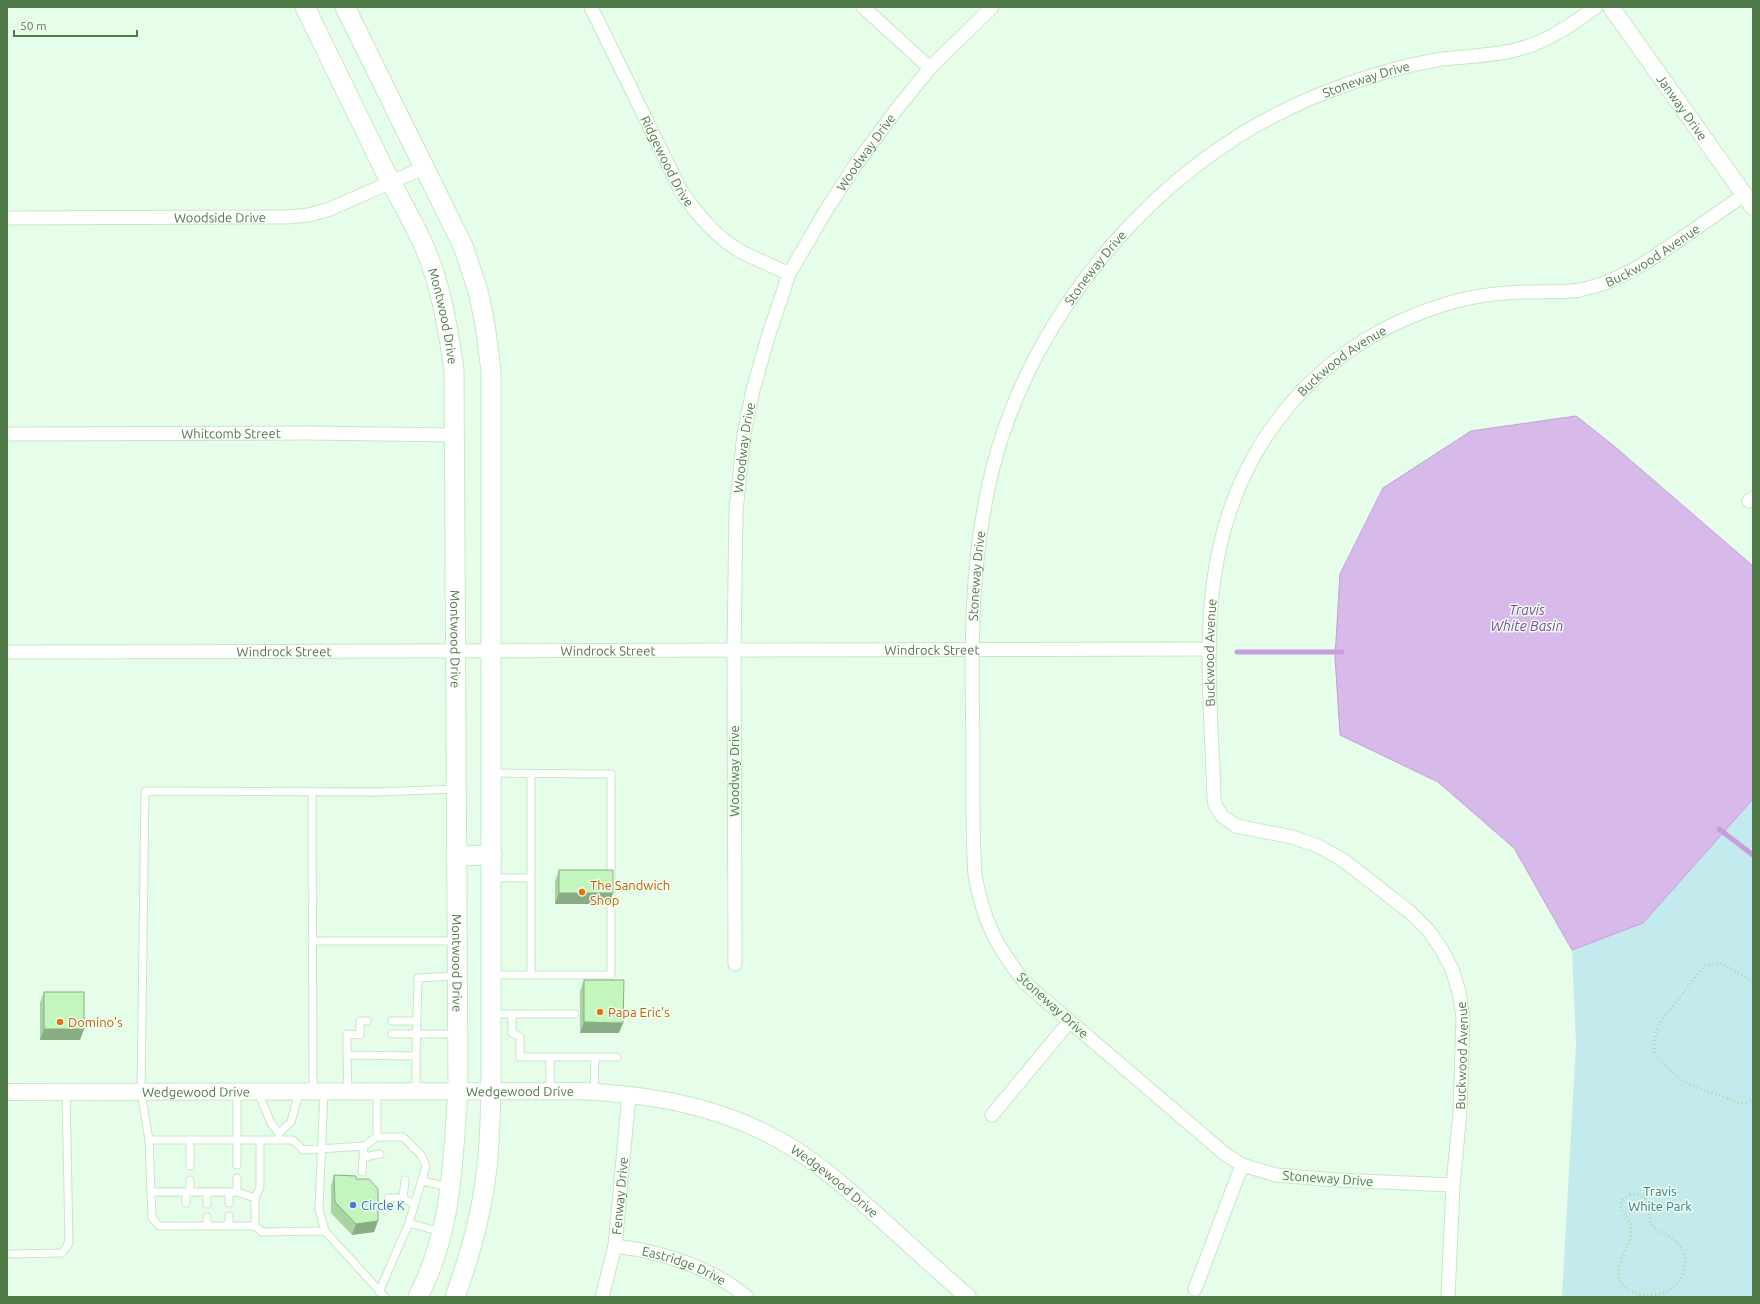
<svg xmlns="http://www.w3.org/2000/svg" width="1760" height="1304" viewBox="0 0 1760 1304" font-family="Ubuntu,sans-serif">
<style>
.green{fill:#c3eaed}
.water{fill:#d7b9ea;stroke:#c69edd}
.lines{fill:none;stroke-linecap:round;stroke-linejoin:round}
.stream{stroke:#c69edd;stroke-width:5}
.service-casing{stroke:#c5e7c3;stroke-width:9}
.minor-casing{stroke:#c5e7c3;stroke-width:15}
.tertiary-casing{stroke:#c5e7c3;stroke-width:18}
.secondary-casing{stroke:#c2ebc0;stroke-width:21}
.path{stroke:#a6db9e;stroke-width:2.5;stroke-dasharray:1 3;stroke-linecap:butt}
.service{stroke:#fff;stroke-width:7}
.minor{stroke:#fff;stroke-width:13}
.tertiary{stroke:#fff;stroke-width:16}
.secondary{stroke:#fff;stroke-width:19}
.wall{fill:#a8d4a2}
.shaded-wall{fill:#88ac84}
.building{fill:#c3f6bc;stroke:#88ac84}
.food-dot{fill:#e8710a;stroke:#eefff0;stroke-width:1.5}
.shop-dot{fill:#3f7fe0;stroke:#eefff0;stroke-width:1.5}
.labels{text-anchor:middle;stroke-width:3;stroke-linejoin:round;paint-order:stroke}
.street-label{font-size:13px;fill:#507a48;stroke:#eefff0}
.food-label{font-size:13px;fill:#c56008;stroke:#eefff0;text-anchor:start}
.park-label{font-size:13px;fill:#417a88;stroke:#eefff0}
.shop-label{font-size:13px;fill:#366cbe;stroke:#eefff0;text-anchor:start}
.water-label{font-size:14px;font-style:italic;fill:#8448a6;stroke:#eefff0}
</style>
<rect width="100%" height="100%" fill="#e6fee9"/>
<path class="green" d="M 1753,799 L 1753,1297 L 1562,1297 L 1576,1043 L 1572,950 L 1643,923 Z"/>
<path class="water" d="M 1576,416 L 1614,446 L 1753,566 L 1753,799 L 1643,923 L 1572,950 L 1514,848 L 1438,782 L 1340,735 L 1335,657 L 1340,574 L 1383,488 L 1471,431 Z"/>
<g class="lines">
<path class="stream" d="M 1237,652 L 1342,652
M 1719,829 L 1753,855"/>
<defs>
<path id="service" d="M 531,774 L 531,975
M 312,792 L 313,1091
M 492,878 L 531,878
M 312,941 L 456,941
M 491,975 L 611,975 L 611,774 L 492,773
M 492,1014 L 512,1014
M 392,1021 L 417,1021
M 392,1034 L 457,1034
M 347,1055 L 347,1034 L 360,1035 L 360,1021 L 367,1021
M 416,1056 L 416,1092
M 550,1057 L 595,1057 L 594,1092
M 595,1057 L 617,1057
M 324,1091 L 319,1209 L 325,1231 L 385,1297
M 348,1091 L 347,1055 L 416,1056 L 418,978 L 456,976
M 377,1091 L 377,1137
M 550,1091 L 550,1057 L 520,1057 L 520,1037 L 512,1033 L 512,1014 L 575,1014
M 237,1092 L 237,1165
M 258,1092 L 271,1123 L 279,1133
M 149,1140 L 293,1140 L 303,1150 L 364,1146 L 377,1137 L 403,1137 L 421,1155 L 426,1166 L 409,1223 L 379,1292
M 190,1140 L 190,1166
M 279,1140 L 279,1133 L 291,1122 L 299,1092
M 364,1157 L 380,1154
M 362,1172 L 364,1146
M 237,1178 L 237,1192
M 190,1180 L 190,1192
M 422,1181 L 449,1187
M 151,1192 L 237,1192 L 255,1198
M 186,1192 L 186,1203
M 207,1192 L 207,1204
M 229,1192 L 229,1203
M 388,1198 L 403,1198 L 414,1204
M 403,1198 L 405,1180
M 229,1216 L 229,1226
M 207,1217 L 207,1226
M 409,1223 L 441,1232
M 255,1226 L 255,1198 L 260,1187 L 260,1140
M 325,1231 L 262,1232 L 255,1226 L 159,1226 L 152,1218 L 149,1140 L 141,1092 L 145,791 L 378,792 L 455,789
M 7,1254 L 62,1253 L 69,1243 L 66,1092"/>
<g id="minor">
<path id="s1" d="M 591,7 L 681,191 C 697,214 716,238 742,252 C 757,260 774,266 789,274"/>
<path d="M 863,7 L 930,68"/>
<path id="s2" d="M 7,218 L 287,217 L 309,215 L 330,209 L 423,168"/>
<path id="s3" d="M 7,434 L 308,433 L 455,435"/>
<path d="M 1749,501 L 1753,498"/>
<path id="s4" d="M 7,652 L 1210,649"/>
<path id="s5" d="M 735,964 L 734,651 L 736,511 L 744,434 L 753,390 L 768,337 L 789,274 L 825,212 L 854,167 L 896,110 L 930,68 L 992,7"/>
<path d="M 992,1115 L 1070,1021"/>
<path id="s6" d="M 1453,1185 L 1336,1180 L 1276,1175 L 1242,1165 L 1225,1154 L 1025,983 C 997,947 983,921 975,875 C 972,831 973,786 973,741 C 971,648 970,558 993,467 C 1034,309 1158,163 1309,99 C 1352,81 1397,66 1443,59 C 1476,55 1508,56 1539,42 C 1560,33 1578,20 1596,7"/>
<path id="s7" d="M 615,1246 C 663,1252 709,1266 747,1297"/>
<path d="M 1195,1289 L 1242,1165"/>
<path id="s8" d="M 602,1297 L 615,1246 L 629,1094"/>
<path id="s9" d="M 1448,1297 L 1453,1185 L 1460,1112 L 1463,1017 L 1459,992 L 1452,969 L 1442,950 L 1428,930 L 1410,912 L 1343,860 L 1318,846 L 1292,837 L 1236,826 L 1222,816 L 1215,805 L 1214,798 C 1212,727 1204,649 1214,579 C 1233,440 1324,336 1460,300 C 1482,295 1507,292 1529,292 C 1546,291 1563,293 1580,290 C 1619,282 1647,262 1679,240 C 1701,225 1722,210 1744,195"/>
</g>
<g id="tertiary">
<path id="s10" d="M 1611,7 L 1753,207"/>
<path id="s11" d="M 7,1092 L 582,1091 C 647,1095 705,1103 764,1132 C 808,1153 844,1186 880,1218 C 909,1244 938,1271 968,1297"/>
</g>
<g id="secondary">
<path id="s12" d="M 305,7 C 330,59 356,111 381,163 C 395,191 411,217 424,246 C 441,285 448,328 454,370 L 458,1091 C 452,1166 453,1228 418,1297"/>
<path d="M 345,7 L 463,246 L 478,291 L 485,324 L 491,371 L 491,1092 C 490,1120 490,1148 486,1175 C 481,1217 469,1258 455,1297"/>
<path d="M 456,856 L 492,855"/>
</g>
</defs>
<use href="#service" class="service-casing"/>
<use href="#minor" class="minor-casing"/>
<use href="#tertiary" class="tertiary-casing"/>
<use href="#secondary" class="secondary-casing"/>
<path class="path" d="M 1753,981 L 1720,963 L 1704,966 L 1659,1024 C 1656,1032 1652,1044 1655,1054 C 1657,1058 1662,1062 1665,1065 C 1689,1089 1698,1087 1727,1098 C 1733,1100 1737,1103 1744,1103 C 1747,1103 1750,1101 1753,1100
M 1630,1194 L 1637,1194 L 1645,1198 L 1651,1224 C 1659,1232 1672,1236 1680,1246 C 1684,1251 1686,1260 1685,1266 C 1682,1289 1660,1299 1639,1294 C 1633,1292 1625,1289 1621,1283 C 1610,1264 1635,1245 1631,1227 C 1630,1218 1622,1214 1620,1206 L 1623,1199 Z"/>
<use href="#service" class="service"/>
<use href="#minor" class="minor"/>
<use href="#tertiary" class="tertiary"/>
<use href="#secondary" class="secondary"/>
</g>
<path class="wall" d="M 559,870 L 613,893 L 609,904 L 555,904 L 555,881 Z
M 584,980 L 619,1033 L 580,1033 L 580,991 Z
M 44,992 L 84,1029 L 80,1040 L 40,1040 L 40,1003 Z
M 334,1175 L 356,1179 L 378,1221 L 374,1232 L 352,1235 L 331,1213 L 331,1186 Z"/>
<path class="shaded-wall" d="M 559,893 L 613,893 L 609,904 L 555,904 Z
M 584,1022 L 623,1023 L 619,1033 L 580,1033 Z
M 44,1029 L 84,1029 L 80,1040 L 40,1040 Z
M 378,1221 L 374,1232 L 352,1235 L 356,1224 Z"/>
<path class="building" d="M 559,870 L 613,870 L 613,893 L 559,893 Z
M 584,980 L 624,980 L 623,1023 L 584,1022 Z
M 44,992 L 84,992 L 84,1029 L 44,1029 Z
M 334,1175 L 356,1176 L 356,1179 L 369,1179 L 378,1189 L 378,1221 L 356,1224 L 335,1202 Z"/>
<g class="food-dot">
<circle cx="582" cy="892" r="4"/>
<circle cx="600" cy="1012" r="4"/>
<circle cx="60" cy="1022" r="4"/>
</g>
<circle class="shop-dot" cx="353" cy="1205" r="4"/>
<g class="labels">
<g class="street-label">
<text dy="5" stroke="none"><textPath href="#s6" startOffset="1588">Stoneway Drive</textPath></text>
<text dy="5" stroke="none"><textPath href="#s10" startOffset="123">Janway Drive</textPath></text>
<text dy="5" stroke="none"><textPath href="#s5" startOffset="841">Woodway Drive</textPath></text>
<text dy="5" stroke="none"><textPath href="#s1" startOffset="172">Ridgewood Drive</textPath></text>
<text dy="5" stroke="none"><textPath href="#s2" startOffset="213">Woodside Drive</textPath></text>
<text dy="5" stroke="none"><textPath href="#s9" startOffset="1453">Buckwood Avenue</textPath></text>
<text dy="5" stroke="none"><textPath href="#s6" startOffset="1252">Stoneway Drive</textPath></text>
<text dy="5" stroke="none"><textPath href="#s12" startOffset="340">Montwood Drive</textPath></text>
<text dy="5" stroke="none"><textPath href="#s9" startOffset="1117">Buckwood Avenue</textPath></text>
<text dy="5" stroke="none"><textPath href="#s3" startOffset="224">Whitcomb Street</textPath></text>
<text dy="5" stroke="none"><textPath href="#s5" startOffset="517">Woodway Drive</textPath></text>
<text dy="5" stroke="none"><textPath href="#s6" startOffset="916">Stoneway Drive</textPath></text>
<text dy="5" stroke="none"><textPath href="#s12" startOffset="664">Montwood Drive</textPath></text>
<text dy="5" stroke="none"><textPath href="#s4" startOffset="925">Windrock Street</textPath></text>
<text dy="5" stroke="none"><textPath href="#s4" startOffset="277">Windrock Street</textPath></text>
<text dy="5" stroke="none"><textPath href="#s4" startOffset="601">Windrock Street</textPath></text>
<text dy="5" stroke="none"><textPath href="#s9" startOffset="782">Buckwood Avenue</textPath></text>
<text transform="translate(734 771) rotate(-90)" y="5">Woodway Drive</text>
<text dy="5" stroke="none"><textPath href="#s12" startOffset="988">Montwood Drive</textPath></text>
<text transform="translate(1053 1005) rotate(42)" y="5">Stoneway Drive</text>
<text dy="5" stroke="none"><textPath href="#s9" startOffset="242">Buckwood Avenue</textPath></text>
<text dy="5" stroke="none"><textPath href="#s11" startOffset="513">Wedgewood Drive</textPath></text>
<text dy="5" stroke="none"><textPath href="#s11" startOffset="189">Wedgewood Drive</textPath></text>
<text transform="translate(1328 1178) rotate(4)" y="5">Stoneway Drive</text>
<text dy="5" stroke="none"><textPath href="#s11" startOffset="849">Wedgewood Drive</textPath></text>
<text dy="5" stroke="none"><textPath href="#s8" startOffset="103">Fenway Drive</textPath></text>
<text dy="5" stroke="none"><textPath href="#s7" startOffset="72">Eastridge Drive</textPath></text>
</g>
<g class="food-label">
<text x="590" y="890">The Sandwich<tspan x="590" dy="15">Shop</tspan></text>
<text x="608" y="1017">Papa Eric's</text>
<text x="68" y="1027">Domino's</text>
</g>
<g class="park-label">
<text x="1660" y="1196">Travis<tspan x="1660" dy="15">White Park</tspan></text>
</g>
<g class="shop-label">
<text x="361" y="1210">Circle K</text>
</g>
<g class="water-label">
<text x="1527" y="615">Travis<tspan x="1527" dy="16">White Basin</tspan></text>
</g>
</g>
<rect width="1760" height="1304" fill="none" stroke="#507a48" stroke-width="16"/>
<path d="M14 30v6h123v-6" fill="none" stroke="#507a48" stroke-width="2"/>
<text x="20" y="30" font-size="12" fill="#507a48" stroke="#eefff0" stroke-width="3" paint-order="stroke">50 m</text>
</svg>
